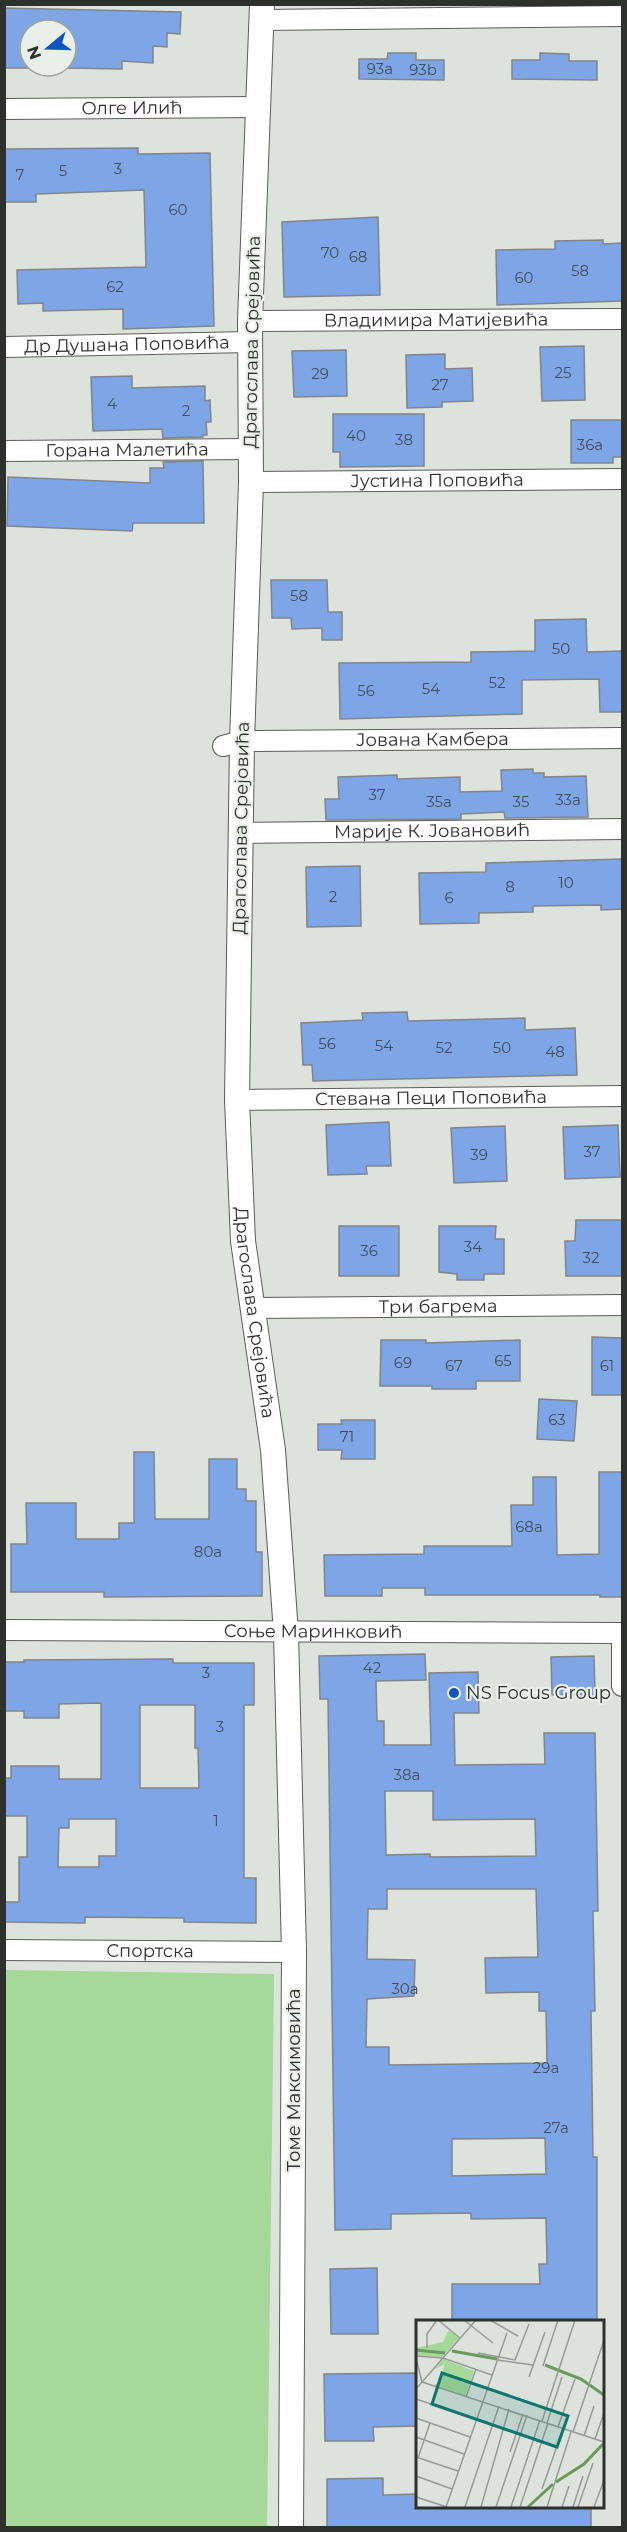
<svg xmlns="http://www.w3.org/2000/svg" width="627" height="2532" viewBox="0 0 627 2532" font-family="Montserrat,sans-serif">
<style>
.green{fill:#a5d899}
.building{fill:#7ea6e6;stroke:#81858b;stroke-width:1.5;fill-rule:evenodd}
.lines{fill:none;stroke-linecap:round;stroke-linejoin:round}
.minor-casing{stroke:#595d58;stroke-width:22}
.tertiary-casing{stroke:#595d58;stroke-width:26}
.minor{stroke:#fff;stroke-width:20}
.tertiary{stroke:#fff;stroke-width:24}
.poi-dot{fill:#1056c0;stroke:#eaf0e9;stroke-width:2}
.labels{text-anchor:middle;stroke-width:4.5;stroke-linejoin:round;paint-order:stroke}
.number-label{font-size:15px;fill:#424e5c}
.street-label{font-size:18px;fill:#2e302e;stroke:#eaf0e9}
.poi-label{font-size:18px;fill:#2e302e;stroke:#eaf0e9;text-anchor:start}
.inset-river{fill:none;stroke:#6a9b5d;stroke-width:3}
.inset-road{fill:none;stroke:#979b96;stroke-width:1.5}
.view{fill:#0f766e;fill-opacity:0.15;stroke:#0f766e;stroke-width:3}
.inset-edge{fill:none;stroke:#2e302e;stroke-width:3}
</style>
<rect width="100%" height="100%" fill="#dde3dc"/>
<path class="green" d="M 5,1970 L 274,1974 L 267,2527 L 5,2527 Z"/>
<path class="building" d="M 4,8 L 181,12 L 180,34 L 167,33 L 167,47 L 153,46 L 153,63 L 122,61 L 122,69 L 66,68 L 66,30 L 30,30 L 30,68 L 4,68 Z
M 388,53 L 416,53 L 416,60 L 444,60 L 444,80 L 359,79 L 359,59 L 387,59 Z
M 540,53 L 569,54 L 569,61 L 597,61 L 597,80 L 512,79 L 512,60 L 540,60 Z
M 138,148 L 138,154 L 210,153 L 214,326 L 123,329 L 123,309 L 43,311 L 43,303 L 18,304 L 17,270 L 146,267 L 144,190 L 36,194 L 36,202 L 4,202 L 4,149 Z
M 378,217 L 380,295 L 284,297 L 282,222 Z
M 603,240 L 603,244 L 622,243 L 622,301 L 497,305 L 496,250 L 555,249 L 555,241 Z
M 584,346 L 585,400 L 542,401 L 540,347 Z
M 346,350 L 347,396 L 294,397 L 292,351 Z
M 445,354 L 445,369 L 472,368 L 473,401 L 442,402 L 442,407 L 407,408 L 406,355 Z
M 132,376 L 132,388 L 205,386 L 205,401 L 210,400 L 211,422 L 206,422 L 207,435 L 203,435 L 203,437 L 163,438 L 162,429 L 93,431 L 91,377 Z
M 333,414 L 424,414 L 424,466 L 340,467 L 340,452 L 333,452 Z
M 571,420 L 622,420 L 622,457 L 613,457 L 613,463 L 571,463 Z
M 203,461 L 204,523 L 133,523 L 132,531 L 7,526 L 8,477 L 150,483 L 150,468 L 164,468 L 163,462 Z
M 271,580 L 327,580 L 328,612 L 342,612 L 342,640 L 322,640 L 322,628 L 292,629 L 291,618 L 272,618 Z
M 586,619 L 587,652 L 622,651 L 622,712 L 600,712 L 599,679 L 522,680 L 522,714 L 340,719 L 339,663 L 471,662 L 471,652 L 535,651 L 535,620 Z
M 533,769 L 533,773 L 544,773 L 544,777 L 586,776 L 588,817 L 505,818 L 504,812 L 461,814 L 461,819 L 326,820 L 325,799 L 339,799 L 338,777 L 397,775 L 397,779 L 460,777 L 460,792 L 502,791 L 501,770 Z
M 622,859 L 622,909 L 601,910 L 601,905 L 533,906 L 533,912 L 479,913 L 479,923 L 420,924 L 419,873 L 486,872 L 486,863 Z
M 360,866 L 361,926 L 307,927 L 306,867 Z
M 407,1012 L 408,1021 L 525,1018 L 525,1030 L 575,1028 L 577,1075 L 313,1081 L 312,1065 L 303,1065 L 301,1023 L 363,1020 L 362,1013 Z
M 389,1122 L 391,1166 L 366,1166 L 367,1174 L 328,1175 L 326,1125 Z
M 618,1125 L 620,1177 L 565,1179 L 563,1127 Z
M 505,1126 L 507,1181 L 454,1183 L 451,1128 Z
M 576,1220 L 622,1220 L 622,1276 L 566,1276 L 565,1241 L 575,1241 Z
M 339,1226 L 399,1226 L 399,1276 L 339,1276 Z
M 439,1226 L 496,1226 L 495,1239 L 504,1239 L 504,1274 L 484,1274 L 484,1280 L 457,1280 L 457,1274 L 439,1272 Z
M 592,1337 L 622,1338 L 622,1395 L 592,1395 Z
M 381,1340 L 426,1340 L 426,1343 L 520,1340 L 520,1381 L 476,1381 L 476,1389 L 432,1389 L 432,1386 L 380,1386 Z
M 539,1399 L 577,1401 L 574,1441 L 537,1439 Z
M 341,1420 L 375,1420 L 375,1459 L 341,1459 L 342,1450 L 318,1450 L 318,1424 L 342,1424 Z
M 134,1452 L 154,1452 L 155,1519 L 209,1519 L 209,1459 L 237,1459 L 237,1489 L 246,1489 L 246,1501 L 256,1501 L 256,1552 L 262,1552 L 262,1596 L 104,1597 L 104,1592 L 11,1592 L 11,1544 L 27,1544 L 26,1503 L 76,1503 L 76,1539 L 119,1539 L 119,1523 L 134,1523 Z
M 599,1472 L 622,1472 L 622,1597 L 600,1597 L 600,1595 L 425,1595 L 425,1588 L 382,1588 L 382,1596 L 325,1596 L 324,1555 L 424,1554 L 424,1546 L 512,1546 L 511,1505 L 533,1505 L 533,1477 L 556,1477 L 557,1555 L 599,1554 Z
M 425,1654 L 426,1680 L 376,1681 L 377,1721 L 384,1721 L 384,1745 L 431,1745 L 429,1673 L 478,1672 L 479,1713 L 454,1713 L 455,1765 L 545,1764 L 544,1733 L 595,1733 L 598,1911 L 593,1911 L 595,2011 L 591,2011 L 593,2157 L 597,2157 L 597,2322 L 452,2322 L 452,2284 L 540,2284 L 539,2264 L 547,2264 L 546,2218 L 471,2219 L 471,2213 L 391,2214 L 391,2229 L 335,2230 L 328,1699 L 320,1699 L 319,1656 ZM 385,1791 L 433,1791 L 433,1820 L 535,1819 L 536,1856 L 430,1857 L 430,1854 L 386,1855 ZM 387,1889 L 536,1889 L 538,1957 L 485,1958 L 486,1993 L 539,1992 L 539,2011 L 546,2011 L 547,2063 L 389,2065 L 389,2047 L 366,2047 L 367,1999 L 414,1996 L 415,1960 L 367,1959 L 368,1909 L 387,1909 ZM 545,2138 L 546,2174 L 452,2176 L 452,2139 Z
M 594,1656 L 595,1695 L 552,1695 L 551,1657 Z
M 173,1659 L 173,1663 L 254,1663 L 254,1705 L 244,1705 L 244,1878 L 256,1878 L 256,1923 L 184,1922 L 184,1918 L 85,1917 L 85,1923 L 4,1922 L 4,1902 L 19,1902 L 19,1857 L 27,1857 L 27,1816 L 4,1816 L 4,1778 L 11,1778 L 11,1766 L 59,1766 L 59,1779 L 101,1779 L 101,1703 L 59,1704 L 59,1718 L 24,1718 L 24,1711 L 4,1711 L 4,1662 L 24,1662 L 24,1660 ZM 140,1705 L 195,1705 L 195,1748 L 198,1748 L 199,1788 L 140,1788 ZM 69,1819 L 116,1819 L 116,1856 L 99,1856 L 99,1867 L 58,1867 L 59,1828 L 69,1828 Z
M 377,2268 L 378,2334 L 331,2334 L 330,2269 Z
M 417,2373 L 417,2426 L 373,2427 L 374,2441 L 325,2441 L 324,2374 Z
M 383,2478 L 383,2495 L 417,2494 L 417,2506 L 591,2506 L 591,2528 L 327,2528 L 327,2479 Z"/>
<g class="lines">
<defs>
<g id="minor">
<path d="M 262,20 L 622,16"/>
<path id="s1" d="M 4,109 L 258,107"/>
<path id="s2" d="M 250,321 L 622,319"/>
<path id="s3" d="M 4,347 L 250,342"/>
<path id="s4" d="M 4,451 L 250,449"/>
<path id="s5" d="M 251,482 L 622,479"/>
<path id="s6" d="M 223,746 L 242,741 L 622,738"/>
<path id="s7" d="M 240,833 L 622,829"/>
<path id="s8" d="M 237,1100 L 622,1096"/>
<path id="s9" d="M 252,1308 L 622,1305"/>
<path id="s10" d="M 4,1630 L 622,1633"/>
<path d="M 622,1633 L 622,1686"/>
<path id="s11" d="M 4,1950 L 294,1952"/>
</g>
<g id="tertiary">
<path id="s12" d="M 262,4 L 250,321 L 251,482 L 242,741 L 237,1100 L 243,1241 L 273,1450 L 286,1633 L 294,1952 L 291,2528"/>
</g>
</defs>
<use href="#minor" class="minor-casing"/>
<use href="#tertiary" class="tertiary-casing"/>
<use href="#minor" class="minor"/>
<use href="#tertiary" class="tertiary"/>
</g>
<circle class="poi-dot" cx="454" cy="1693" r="6"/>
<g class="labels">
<g class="number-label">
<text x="380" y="74">93a</text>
<text x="423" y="75">93b</text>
<text x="118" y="174">3</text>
<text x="63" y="176">5</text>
<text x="20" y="180">7</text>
<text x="178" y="215">60</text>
<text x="330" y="258">70</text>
<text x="358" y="262">68</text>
<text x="580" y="276">58</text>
<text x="524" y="283">60</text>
<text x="115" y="292">62</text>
<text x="563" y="378">25</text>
<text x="320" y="379">29</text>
<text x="440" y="390">27</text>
<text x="112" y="409">4</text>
<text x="186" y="416">2</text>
<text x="356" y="441">40</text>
<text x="404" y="445">38</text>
<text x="590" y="450">36a</text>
<text x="299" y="601">58</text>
<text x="561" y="654">50</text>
<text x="497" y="688">52</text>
<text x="431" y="694">54</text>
<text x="366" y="696">56</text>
<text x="377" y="800">37</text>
<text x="568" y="805">33a</text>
<text x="439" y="807">35a</text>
<text x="521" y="807">35</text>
<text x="566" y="888">10</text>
<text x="510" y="892">8</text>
<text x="333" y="902">2</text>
<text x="449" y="903">6</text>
<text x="327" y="1049">56</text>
<text x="384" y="1051">54</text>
<text x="444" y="1053">52</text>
<text x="502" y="1053">50</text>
<text x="555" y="1057">48</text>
<text x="592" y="1157">37</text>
<text x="479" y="1160">39</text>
<text x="473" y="1252">34</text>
<text x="369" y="1256">36</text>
<text x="591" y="1263">32</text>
<text x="503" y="1366">65</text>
<text x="403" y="1368">69</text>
<text x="454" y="1371">67</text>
<text x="607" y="1371">61</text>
<text x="557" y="1425">63</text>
<text x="347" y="1442">71</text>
<text x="529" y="1532">68a</text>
<text x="208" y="1557">80a</text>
<text x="372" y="1673">42</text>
<text x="206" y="1678">3</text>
<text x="220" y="1732">3</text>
<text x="407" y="1780">38a</text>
<text x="216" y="1826">1</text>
<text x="405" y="1994">30a</text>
<text x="546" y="2073">29a</text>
<text x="556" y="2133">27a</text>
</g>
<g class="street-label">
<text dy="6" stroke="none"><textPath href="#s1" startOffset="128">Олге Илић</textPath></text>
<text dy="6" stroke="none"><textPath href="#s2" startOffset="186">Владимира Матијевића</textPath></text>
<text transform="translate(252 342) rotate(-89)" y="6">Драгослава Срејовића</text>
<text dy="6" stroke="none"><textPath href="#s3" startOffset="123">Др Душана Поповића</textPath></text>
<text dy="6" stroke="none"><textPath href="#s4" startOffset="123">Горана Малетића</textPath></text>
<text dy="6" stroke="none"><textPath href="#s5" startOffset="186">Јустина Поповића</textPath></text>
<text dy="6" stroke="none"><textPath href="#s6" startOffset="210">Јована Камбера</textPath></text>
<text transform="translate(241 828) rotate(-89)" y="6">Драгослава Срејовића</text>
<text dy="6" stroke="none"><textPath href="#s7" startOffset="192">Марије К. Јовановић</textPath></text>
<text dy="6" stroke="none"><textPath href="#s8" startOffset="194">Стевана Пеци Поповића</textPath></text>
<text dy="6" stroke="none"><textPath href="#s9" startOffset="186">Три багрема</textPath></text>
<text dy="6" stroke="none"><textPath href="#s12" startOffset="1310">Драгослава Срејовића</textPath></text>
<text dy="6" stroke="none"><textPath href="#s10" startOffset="309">Соње Маринковић</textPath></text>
<text dy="6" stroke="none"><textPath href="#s11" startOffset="146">Спортска</textPath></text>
<text transform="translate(294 2080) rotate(-90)" y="6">Томе Максимовића</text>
</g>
<g class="poi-label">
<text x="466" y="1699">NS Focus Group</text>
</g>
</g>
<g transform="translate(416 2320)">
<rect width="188" height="188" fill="#dde3dc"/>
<path d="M 33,10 L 43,18 L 26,37 L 0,35 L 0,28 L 27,22 ZM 27,39 L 58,51 L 49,76 L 18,65 L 22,63 L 29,44 L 19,49 Z" fill="#a5d899"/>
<path class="inset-river" d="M 0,30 L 29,33M 36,31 L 81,39M 129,45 L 165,59 L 188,75M 140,162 L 168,144 L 187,124M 112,187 L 137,164"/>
<path class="inset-road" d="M 22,0 L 44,18M 48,0 L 77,23M 74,0 L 102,16M 11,28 L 11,14 L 21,0M 62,33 L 99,40 L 113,4M 0,36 L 27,38 L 76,55M 0,38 L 6,62M 81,40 L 117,45M 127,46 L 142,0M 113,57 L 129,12M 6,62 L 188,122M 0,69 L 60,0M 50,77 L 60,49M 0,79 L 60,99M 0,98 L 54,117M 126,101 L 159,0M 131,103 L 146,57M 142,107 L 159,59M 157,112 L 188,20M 168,116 L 178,86M 0,117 L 48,134M 179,119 L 188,93M 94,132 L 107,94M 0,137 L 42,151M 2,138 L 14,103M 0,156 L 36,169M 126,169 L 147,109M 0,177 L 31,187M 30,187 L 91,13M 49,187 L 83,86M 65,187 L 93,89M 80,187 L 111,95M 95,187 L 124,100M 104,187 L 132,103M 131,187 L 155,112M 146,187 L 153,166M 157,187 L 167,156M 162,187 L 177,143M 178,187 L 188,160"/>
<path class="view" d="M 26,53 L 152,96 L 141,127 L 16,84 Z"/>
<rect width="188" height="188" class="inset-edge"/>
</g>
<rect width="627" height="2532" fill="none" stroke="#2e302e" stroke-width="12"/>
<g transform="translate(48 48) rotate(251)"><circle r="28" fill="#eaf0e9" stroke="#9fa39e" stroke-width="1.5"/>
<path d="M0-4.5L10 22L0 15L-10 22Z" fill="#1056c0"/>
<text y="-9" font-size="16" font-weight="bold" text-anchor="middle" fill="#2e302e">N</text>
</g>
</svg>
